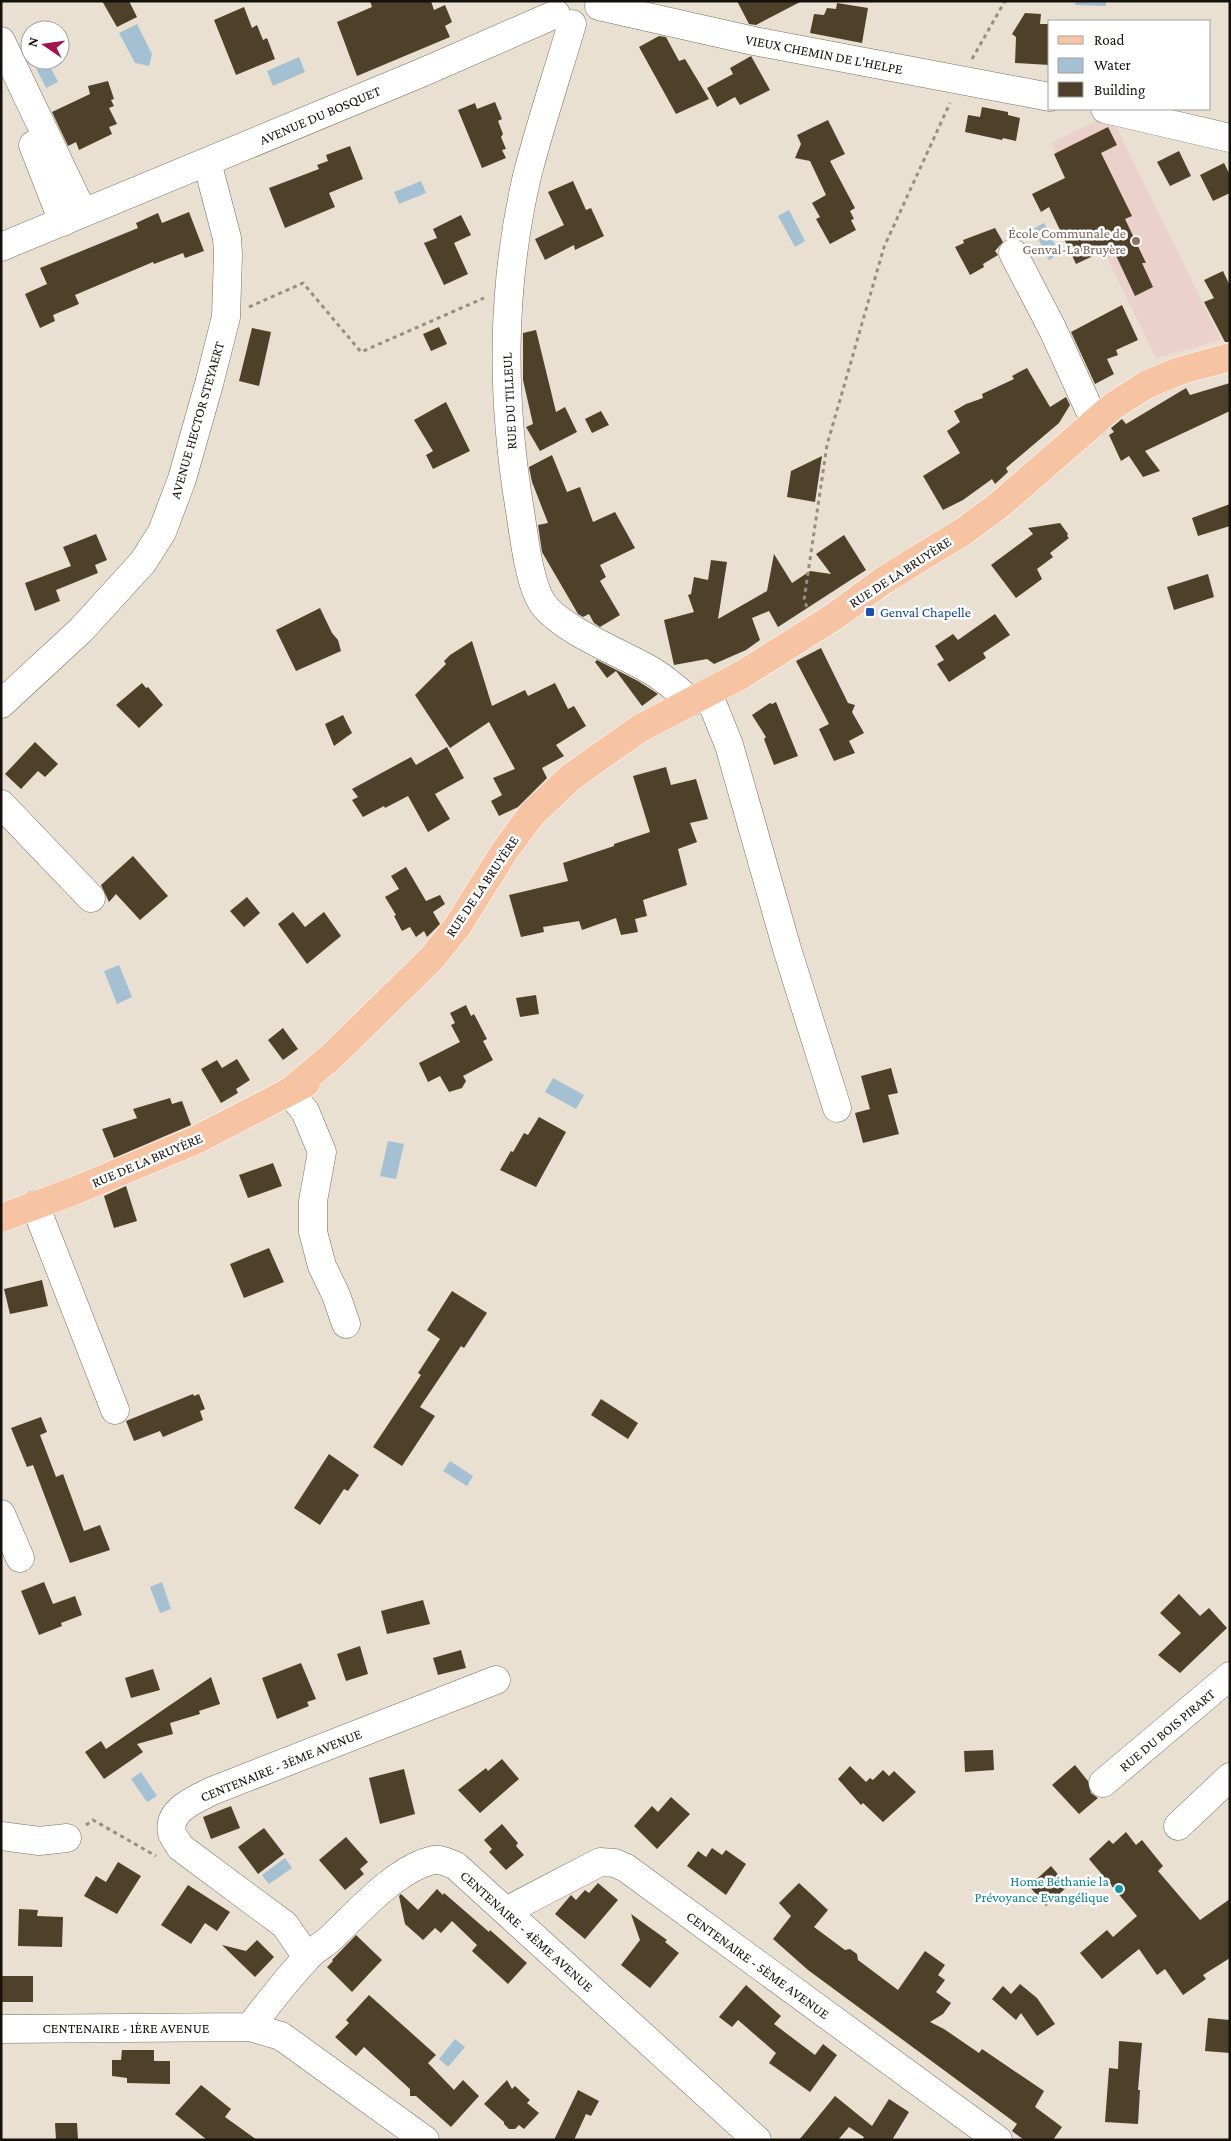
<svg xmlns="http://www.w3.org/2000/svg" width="1231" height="2141" viewBox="0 0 1231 2141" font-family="'Crimson Pro',serif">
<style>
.education{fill:#ead1ca}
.water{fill:#a3c1d2}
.building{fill:#4f402a}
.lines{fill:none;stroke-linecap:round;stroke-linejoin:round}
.minor-casing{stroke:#766e60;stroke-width:29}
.major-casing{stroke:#fff;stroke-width:29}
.path{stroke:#958e83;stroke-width:3;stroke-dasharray:4 4;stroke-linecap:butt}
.minor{stroke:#fff;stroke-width:28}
.major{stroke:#f7c4a3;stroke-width:28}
.education-dot{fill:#8d6e63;stroke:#fff;stroke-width:2}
.transit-dot{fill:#1a4fb4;stroke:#fff;stroke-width:2}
.culture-dot{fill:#0f9aa8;stroke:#fff;stroke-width:2}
.labels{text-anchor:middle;stroke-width:5;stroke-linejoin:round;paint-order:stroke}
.street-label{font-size:14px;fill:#14110c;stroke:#fff}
.education-label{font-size:14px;fill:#785e54;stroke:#fff;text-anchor:end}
.transit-label{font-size:14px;fill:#164399;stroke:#fff;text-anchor:start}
.culture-label{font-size:14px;fill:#0d838f;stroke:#fff;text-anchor:end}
</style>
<rect width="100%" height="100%" fill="#e9e0d1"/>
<path class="education" d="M 1110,114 L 1221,340 L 1156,358 L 1051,143 Z"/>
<path class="water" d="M 1076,1 L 1106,1 L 1106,6 L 1075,5 Z
M 137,24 L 152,54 L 149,66 L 135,63 L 119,33 Z
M 299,57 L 305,72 L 273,86 L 267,71 Z
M 32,60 L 47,60 L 58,82 L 46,88 Z
M 421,181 L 426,193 L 399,204 L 394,192 Z
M 789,210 L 805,241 L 795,247 L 778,216 Z
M 1044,223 L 1060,254 L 1049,260 L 1033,229 Z
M 119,965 L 132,997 L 117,1004 L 104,971 Z
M 553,1078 L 584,1095 L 576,1109 L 545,1092 Z
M 388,1141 L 404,1144 L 396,1179 L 380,1176 Z
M 450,1461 L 473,1476 L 467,1486 L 443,1471 Z
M 162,1582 L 171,1609 L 160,1613 L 150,1587 Z
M 141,1772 L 157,1796 L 147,1802 L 131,1779 Z
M 285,1858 L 292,1868 L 269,1884 L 262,1875 Z
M 455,2039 L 465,2047 L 448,2067 L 439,2059 Z"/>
<path class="building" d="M 102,1 L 129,1 L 137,17 L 117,27 Z
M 370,1 L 431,1 L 434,10 L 445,5 L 452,22 L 445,26 L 450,37 L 357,76 L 337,22 L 372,7 Z
M 737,1 L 802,1 L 756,25 L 749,24 Z
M 837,3 L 868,8 L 862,43 L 810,33 L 814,14 L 824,15 L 827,8 L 836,9 Z
M 244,7 L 252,28 L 257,25 L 263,40 L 267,38 L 275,59 L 236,75 L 214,20 Z
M 1025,13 L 1041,14 L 1040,24 L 1050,24 L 1050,65 L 1015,63 L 1016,37 L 1012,34 Z
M 659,36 L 666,37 L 679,61 L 685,59 L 709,99 L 676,114 L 639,47 Z
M 751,56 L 770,90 L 740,105 L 735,97 L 717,107 L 707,88 L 733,74 L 730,68 Z
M 108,81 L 114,99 L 111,100 L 114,106 L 109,108 L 117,124 L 109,127 L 112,134 L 79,150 L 76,142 L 68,146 L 52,112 L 90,94 L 88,86 Z
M 495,102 L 502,119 L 498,121 L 503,134 L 501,137 L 506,149 L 502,150 L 506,158 L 482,168 L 458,110 L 475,103 L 477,109 Z
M 982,107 L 1008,112 L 1008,115 L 1020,118 L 1016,141 L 1003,138 L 1002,140 L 965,132 L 968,115 L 980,117 Z
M 828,120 L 845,154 L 830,161 L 855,208 L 850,211 L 854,219 L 851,220 L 856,230 L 830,244 L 816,219 L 820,217 L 812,203 L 826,195 L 810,161 L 795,158 L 801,144 L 797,135 Z
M 1108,127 L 1117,145 L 1101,153 L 1132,216 L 1125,219 L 1146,263 L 1142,263 L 1153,287 L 1135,296 L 1112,247 L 1076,264 L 1049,207 L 1041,212 L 1032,194 L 1065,178 L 1054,154 Z
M 350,146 L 363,179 L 329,193 L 335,207 L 285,228 L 269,188 L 319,169 L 317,165 L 328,161 L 326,155 Z
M 1179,151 L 1191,176 L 1170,186 L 1157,162 Z
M 1224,163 L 1230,175 L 1230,193 L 1213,201 L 1200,175 Z
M 573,181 L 586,210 L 591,208 L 604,236 L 575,250 L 574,245 L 545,260 L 535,239 L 564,225 L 548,192 Z
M 189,212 L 204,251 L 185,258 L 183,253 L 154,264 L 153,262 L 75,295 L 79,304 L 53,315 L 55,321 L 40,328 L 25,294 L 47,284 L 40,268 L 138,228 L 136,223 L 158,213 L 162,223 Z
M 461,215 L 471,235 L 454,243 L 468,274 L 444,285 L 424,243 L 437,238 L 433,229 Z
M 995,228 L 1003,242 L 995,251 L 998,255 L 983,264 L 984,267 L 970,275 L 955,247 L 964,243 L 963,240 Z
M 1223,271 L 1230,286 L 1230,342 L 1225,342 L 1204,302 L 1214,298 L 1204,280 Z
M 1122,305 L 1138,340 L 1116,350 L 1118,355 L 1107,359 L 1114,374 L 1095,384 L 1071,332 Z
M 439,327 L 447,344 L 431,351 L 423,334 Z
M 252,328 L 271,332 L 259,386 L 239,381 Z
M 536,330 L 556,412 L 565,407 L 577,432 L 540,451 L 526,427 L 533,424 L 523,380 L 523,333 Z
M 1027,368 L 1050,407 L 1066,397 L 1070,405 L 1059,423 L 1006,468 L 1008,472 L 995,484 L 992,479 L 963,500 L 943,510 L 923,476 L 960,453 L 947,431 L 960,422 L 954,411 L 966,404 L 983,398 L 982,394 L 1014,379 L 1012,376 Z
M 1230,383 L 1230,411 L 1145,451 L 1160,471 L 1143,477 L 1129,456 L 1121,461 L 1109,435 L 1114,432 L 1111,428 L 1122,419 L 1126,424 L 1186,388 L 1190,395 Z
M 446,402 L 470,451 L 433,469 L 426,455 L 433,451 L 414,420 Z
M 601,411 L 609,425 L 592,433 L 585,419 Z
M 552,455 L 567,492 L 580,487 L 593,522 L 615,512 L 635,548 L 600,565 L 606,577 L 600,581 L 620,615 L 600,627 L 594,623 L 589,614 L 583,617 L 578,614 L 542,552 L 538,525 L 548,523 L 532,482 L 529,467 Z
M 822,456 L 815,502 L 787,497 L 791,471 Z
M 1230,504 L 1230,526 L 1198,536 L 1192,518 Z
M 1060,523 L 1068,534 L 1067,536 L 1069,538 L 1050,553 L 1053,557 L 1037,569 L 1042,579 L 1016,598 L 991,565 L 1033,534 L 1028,528 Z
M 96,534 L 107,560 L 95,565 L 98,573 L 56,590 L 60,601 L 35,611 L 25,583 L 71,566 L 63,547 Z
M 844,535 L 866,570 L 778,627 L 769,611 L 752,618 L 760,640 L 746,650 L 714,664 L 707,659 L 674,665 L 664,620 L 694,612 L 688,595 L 691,594 L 694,577 L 708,580 L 711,560 L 727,562 L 718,619 L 767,591 L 774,554 L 792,583 L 810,571 L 831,574 L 816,554 Z
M 1208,574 L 1214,597 L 1174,610 L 1167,587 Z
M 320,608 L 332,633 L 338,640 L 341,651 L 296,671 L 276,630 Z
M 995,614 L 1010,635 L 983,653 L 986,658 L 949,682 L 937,664 L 944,660 L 935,646 L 953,634 L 958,640 Z
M 472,641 L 492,706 L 525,690 L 528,696 L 555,683 L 568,709 L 574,706 L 586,726 L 556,745 L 564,756 L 542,768 L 547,778 L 518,807 L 499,816 L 491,801 L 502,795 L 493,778 L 515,769 L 489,722 L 450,748 L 415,695 L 446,664 L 444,661 L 450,655 Z
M 821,648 L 848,703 L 855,705 L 852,712 L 864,733 L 849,741 L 855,753 L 834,761 L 819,729 L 829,724 L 796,661 Z
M 597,660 L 638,681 L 658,694 L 642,706 L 616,671 L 607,678 L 595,662 Z
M 142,683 L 146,688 L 148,687 L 163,705 L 139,728 L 116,705 Z
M 776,702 L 798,756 L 774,765 L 764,739 L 766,737 L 752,715 L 770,703 L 772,704 Z
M 343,715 L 352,733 L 334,746 L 325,724 Z
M 35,742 L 58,764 L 45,777 L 38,771 L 21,789 L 5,774 Z
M 447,747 L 464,778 L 435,794 L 450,819 L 428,832 L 408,796 L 385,808 L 384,806 L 363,817 L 352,800 L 358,797 L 352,789 L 411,757 L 416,765 Z
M 666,767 L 671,785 L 696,779 L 708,819 L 690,823 L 697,842 L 678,849 L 687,885 L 643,900 L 647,916 L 635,919 L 638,932 L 621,935 L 616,918 L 582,930 L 579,921 L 543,927 L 544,932 L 521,937 L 509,895 L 568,881 L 563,863 L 614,846 L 614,844 L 650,832 L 633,776 Z
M 133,856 L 168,896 L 140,920 L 116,894 L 109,902 L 101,885 Z
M 406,867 L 426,901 L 440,895 L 445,904 L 433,912 L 440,924 L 427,937 L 424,931 L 416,937 L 410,927 L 402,931 L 394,916 L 396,915 L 385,897 L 399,889 L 391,876 Z
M 247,897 L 260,913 L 244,927 L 230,911 Z
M 293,912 L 305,927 L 324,912 L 341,936 L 307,964 L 278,924 Z
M 536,995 L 539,1014 L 520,1017 L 516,998 Z
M 466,1005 L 471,1016 L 474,1014 L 487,1039 L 483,1041 L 493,1060 L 463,1076 L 466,1081 L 462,1088 L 449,1092 L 440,1076 L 428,1082 L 419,1063 L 460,1042 L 451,1025 L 455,1023 L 450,1013 Z
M 283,1028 L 298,1049 L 283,1060 L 268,1040 Z
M 237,1059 L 250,1080 L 236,1089 L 238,1093 L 221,1103 L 201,1069 L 217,1060 L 222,1068 Z
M 891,1068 L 898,1093 L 888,1095 L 899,1134 L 863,1143 L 855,1113 L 870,1109 L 861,1076 Z
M 170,1098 L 172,1104 L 182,1101 L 191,1125 L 114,1158 L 102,1129 L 137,1118 L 133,1109 Z
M 539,1117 L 566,1132 L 536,1187 L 500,1170 L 511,1151 L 513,1152 L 524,1133 L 528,1135 Z
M 273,1163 L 282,1186 L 248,1198 L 239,1175 Z
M 126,1186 L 137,1221 L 114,1228 L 104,1196 Z
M 269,1248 L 284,1282 L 244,1298 L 230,1264 Z
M 42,1280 L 48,1306 L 10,1314 L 4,1289 Z
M 452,1291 L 487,1313 L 464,1348 L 461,1346 L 420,1407 L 435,1416 L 402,1466 L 373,1447 L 421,1375 L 418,1373 L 440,1339 L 427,1330 Z
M 193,1394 L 194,1396 L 199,1394 L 205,1409 L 200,1411 L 203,1420 L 163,1437 L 160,1431 L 134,1441 L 126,1421 Z
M 601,1399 L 638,1423 L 628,1439 L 591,1415 Z
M 41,1417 L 47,1432 L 40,1435 L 56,1477 L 63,1474 L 84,1531 L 100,1525 L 110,1550 L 70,1563 L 33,1465 L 27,1467 L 11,1428 Z
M 329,1454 L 359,1475 L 348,1491 L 344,1489 L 320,1525 L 294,1508 Z
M 44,1582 L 53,1604 L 75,1596 L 82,1615 L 61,1623 L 62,1626 L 39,1635 L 21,1591 Z
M 1179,1594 L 1200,1616 L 1209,1608 L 1227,1628 L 1180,1673 L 1158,1655 L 1181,1633 L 1160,1613 Z
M 423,1600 L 430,1624 L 387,1634 L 381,1611 Z
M 360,1646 L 368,1674 L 346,1681 L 337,1654 Z
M 461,1650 L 466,1668 L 438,1675 L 433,1658 Z
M 301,1663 L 316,1699 L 307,1702 L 309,1706 L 277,1719 L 262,1678 Z
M 153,1669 L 160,1690 L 131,1698 L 125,1678 Z
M 211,1677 L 220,1704 L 199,1711 L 200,1714 L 170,1723 L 173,1734 L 137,1744 L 143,1752 L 104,1779 L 85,1752 L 101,1741 L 106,1749 Z
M 993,1750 L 994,1770 L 965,1772 L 964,1751 Z
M 502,1759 L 519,1779 L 480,1813 L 458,1790 L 486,1768 L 488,1771 Z
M 1075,1765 L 1088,1781 L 1091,1793 L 1098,1798 L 1079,1814 L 1052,1785 Z
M 850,1766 L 866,1782 L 870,1778 L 873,1780 L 883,1770 L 889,1776 L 894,1771 L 916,1792 L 883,1822 L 863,1803 L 861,1805 L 838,1779 Z
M 404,1769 L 415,1814 L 380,1824 L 369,1778 Z
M 671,1797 L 690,1814 L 657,1849 L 634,1826 L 652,1806 L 658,1812 Z
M 231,1806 L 240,1828 L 211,1839 L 203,1817 Z
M 502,1824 L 518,1843 L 516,1846 L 524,1855 L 506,1870 L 489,1852 L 492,1849 L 484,1840 Z
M 264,1828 L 284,1854 L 258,1874 L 238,1847 Z
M 1126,1832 L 1136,1845 L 1142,1840 L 1163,1866 L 1158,1871 L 1200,1920 L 1230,1899 L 1230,1958 L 1203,1975 L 1206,1979 L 1183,1995 L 1165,1969 L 1157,1975 L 1139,1949 L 1102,1979 L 1080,1953 L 1107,1930 L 1113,1937 L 1137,1916 L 1089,1859 L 1109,1840 L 1113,1844 Z
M 346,1837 L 368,1862 L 360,1869 L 364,1874 L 345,1890 L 319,1860 Z
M 712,1848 L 722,1855 L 726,1850 L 746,1864 L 726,1895 L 687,1866 L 698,1851 L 706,1857 Z
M 118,1862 L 141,1876 L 117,1914 L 84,1896 L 96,1876 L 106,1882 Z
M 1051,1866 L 1068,1886 L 1046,1906 L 1029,1886 Z
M 598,1883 L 618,1900 L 585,1939 L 555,1914 L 571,1895 L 576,1900 L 585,1890 L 589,1893 Z
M 799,1883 L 828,1910 L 814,1927 L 845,1950 L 850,1949 L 857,1954 L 858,1960 L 898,1990 L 925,1951 L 945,1965 L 938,1975 L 945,1980 L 936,1992 L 951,2003 L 943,2014 L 930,2022 L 944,2029 L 979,2053 L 982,2049 L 1044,2091 L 1035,2107 L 1062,2127 L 1053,2140 L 1024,2140 L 1012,2131 L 1017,2124 L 808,1970 L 773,1939 L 791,1916 L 779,1903 Z
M 188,1885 L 230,1912 L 217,1931 L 205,1923 L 191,1944 L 161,1925 Z
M 437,1889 L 443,1895 L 444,1893 L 489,1932 L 490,1930 L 527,1963 L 508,1984 L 472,1951 L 477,1945 L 452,1921 L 441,1933 L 435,1928 L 423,1940 L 405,1924 L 399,1896 L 401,1894 L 418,1910 Z
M 19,1909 L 38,1910 L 37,1916 L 63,1917 L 62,1947 L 18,1946 Z
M 631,1914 L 667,1940 L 665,1942 L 679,1953 L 650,1988 L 621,1965 L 640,1940 Z
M 356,1935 L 382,1960 L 352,1992 L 327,1967 L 333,1961 L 332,1960 Z
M 257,1940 L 274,1957 L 255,1977 L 222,1945 L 246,1951 Z
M 1,1976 L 33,1976 L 33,2002 L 1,2002 Z
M 1020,1984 L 1037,1998 L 1055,2024 L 1037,2036 L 1021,2013 L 1016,2020 L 992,1999 L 1003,1986 L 1011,1994 Z
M 746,1985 L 781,2016 L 774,2024 L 815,2055 L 823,2044 L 837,2055 L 810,2092 L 769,2063 L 776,2053 L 738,2020 L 732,2027 L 719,2017 Z
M 369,1995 L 436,2055 L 428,2063 L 454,2090 L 463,2080 L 479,2096 L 451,2127 L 416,2096 L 410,2096 L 410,2089 L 364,2047 L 356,2056 L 335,2037 L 349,2023 L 346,2020 Z
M 1208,2018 L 1230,2020 L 1230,2053 L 1205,2051 Z
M 1119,2041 L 1142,2043 L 1138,2090 L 1140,2090 L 1138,2124 L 1105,2122 L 1109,2068 L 1118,2069 Z
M 122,2050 L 154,2050 L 154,2061 L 170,2061 L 170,2084 L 127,2083 L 127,2078 L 112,2076 L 112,2060 L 121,2060 Z
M 507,2080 L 512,2089 L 515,2086 L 530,2100 L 527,2103 L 539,2113 L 524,2129 L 519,2125 L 515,2129 L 509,2129 L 504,2124 L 504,2122 L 484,2104 Z
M 201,2085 L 231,2109 L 225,2117 L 257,2140 L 207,2140 L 175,2114 Z
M 578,2090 L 599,2101 L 591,2116 L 586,2114 L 574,2140 L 554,2140 Z
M 835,2096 L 872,2126 L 889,2099 L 909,2112 L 892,2140 L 862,2140 L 864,2137 L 849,2127 L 838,2140 L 799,2140 Z
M 55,2123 L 77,2123 L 78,2140 L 56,2140 Z"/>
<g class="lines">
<defs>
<path id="minor" d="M 599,6 L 754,41 L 1050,97
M 572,24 C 557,75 540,125 527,176 C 501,289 501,397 520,511 C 524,536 529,584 543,604 C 561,629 618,652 645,667 C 662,676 677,689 691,702
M 1,41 L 83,213
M 1105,109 L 1230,138
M 33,145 L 63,222
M 1,247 L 421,73 L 556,14
M 1013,253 L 1052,328 L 1095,422
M 708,693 L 729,745 L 787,949 L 837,1108
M 1,704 L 81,630 L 143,562 L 162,532 L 182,479 L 209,384 L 226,317 L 228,254 L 227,238 L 207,162
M 1,804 L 91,898
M 289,1092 L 305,1111 L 322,1152 L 313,1201 L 313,1232 L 322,1266 L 336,1295 L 346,1324
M 35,1205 L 115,1410
M 1,1514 L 20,1558
M 1103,1783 L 1230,1676
M 1178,1826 L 1230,1777
M 1,1836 L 39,1841 L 67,1838
M 506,1911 L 600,1862 L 615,1863 L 626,1868 L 998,2140
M 307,1957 L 285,1925 L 180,1847 C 178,1843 173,1837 172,1833 C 167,1810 196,1799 212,1791 L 496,1680
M 250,2027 C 268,2004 286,1980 306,1959 C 313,1950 324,1945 332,1937 C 358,1912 398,1867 434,1860 C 441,1859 449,1863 456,1866 L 757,2140
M 1,2029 L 250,2027 L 281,2036 L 425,2140"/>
<path id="major" d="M 289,1092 L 332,1056 L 432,958 L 457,927 L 504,852 L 532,814 L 571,777 L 639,729 L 743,674 L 835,616 L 884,580 L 964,531 L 998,506 L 1113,406 L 1146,385 L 1179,371 L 1230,357
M 1,1218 L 74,1191 L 194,1141 L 306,1083"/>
</defs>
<use href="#minor" class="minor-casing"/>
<use href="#major" class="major-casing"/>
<path class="path" d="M 972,59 L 1005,1
M 249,307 L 303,283 L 361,352 L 484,298
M 807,607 L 804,600 L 827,445 L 884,247 L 950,103
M 86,1825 L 93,1820 L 156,1856"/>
<use href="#minor" class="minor"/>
<use href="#major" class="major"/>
</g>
<circle class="education-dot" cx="1136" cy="241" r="5"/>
<rect class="transit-dot" x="865" y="607" width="10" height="10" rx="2.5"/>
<circle class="culture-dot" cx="1119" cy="1889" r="5"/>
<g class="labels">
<g class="street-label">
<text transform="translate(824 54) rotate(11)" y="5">VIEUX CHEMIN DE L'HELPE</text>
<text transform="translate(320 115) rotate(-23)" y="5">AVENUE DU BOSQUET</text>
<text transform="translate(509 401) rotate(-93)" y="5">RUE DU TILLEUL</text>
<text transform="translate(197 420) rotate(-74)" y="5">AVENUE HECTOR STEYAERT</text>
<text transform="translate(900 572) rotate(-33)" y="5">RUE DE LA BRUYÈRE</text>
<text transform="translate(482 886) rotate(-56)" y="5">RUE DE LA BRUYÈRE</text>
<text transform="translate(147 1160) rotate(-23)" y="5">RUE DE LA BRUYÈRE</text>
<text transform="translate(1167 1730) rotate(-40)" y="5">RUE DU BOIS PIRART</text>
<text transform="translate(281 1765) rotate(-22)" y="5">CENTENAIRE - 3ÈME AVENUE</text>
<text transform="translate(527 1931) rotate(42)" y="5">CENTENAIRE - 4ÈME AVENUE</text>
<text transform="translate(758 1965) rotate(36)" y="5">CENTENAIRE - 5ÈME AVENUE</text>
<text x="126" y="2033">CENTENAIRE - 1ÈRE AVENUE</text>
</g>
<g class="education-label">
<text x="1126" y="238">École Communale de<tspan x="1126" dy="16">Genval-La Bruyère</tspan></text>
</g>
<g class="transit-label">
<text x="880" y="617">Genval Chapelle</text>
</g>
<g class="culture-label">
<text x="1109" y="1886">Home Béthanie la<tspan x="1109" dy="16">Prévoyance Evangélique</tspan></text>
</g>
</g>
<rect width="1231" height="2141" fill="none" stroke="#14110c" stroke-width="5"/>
<rect x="1048" y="20" width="162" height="90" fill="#ffffff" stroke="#a1a09e"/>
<rect x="1058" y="36" width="25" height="8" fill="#f7c4a3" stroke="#a1a09e"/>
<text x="1094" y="45" font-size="15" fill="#14110c">Road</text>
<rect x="1058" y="58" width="25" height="15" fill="#a3c1d2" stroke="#a1a09e"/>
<text x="1094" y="70" font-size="15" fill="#14110c">Water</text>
<rect x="1058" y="82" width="25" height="15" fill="#4f402a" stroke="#a1a09e"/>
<text x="1094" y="95" font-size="15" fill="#14110c">Building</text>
<g transform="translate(45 45) rotate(283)"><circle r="24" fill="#ffffff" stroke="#a1a09e"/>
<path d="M0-4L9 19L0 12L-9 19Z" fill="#a51252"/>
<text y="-8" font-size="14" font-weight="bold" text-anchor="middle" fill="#14110c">N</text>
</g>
</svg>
